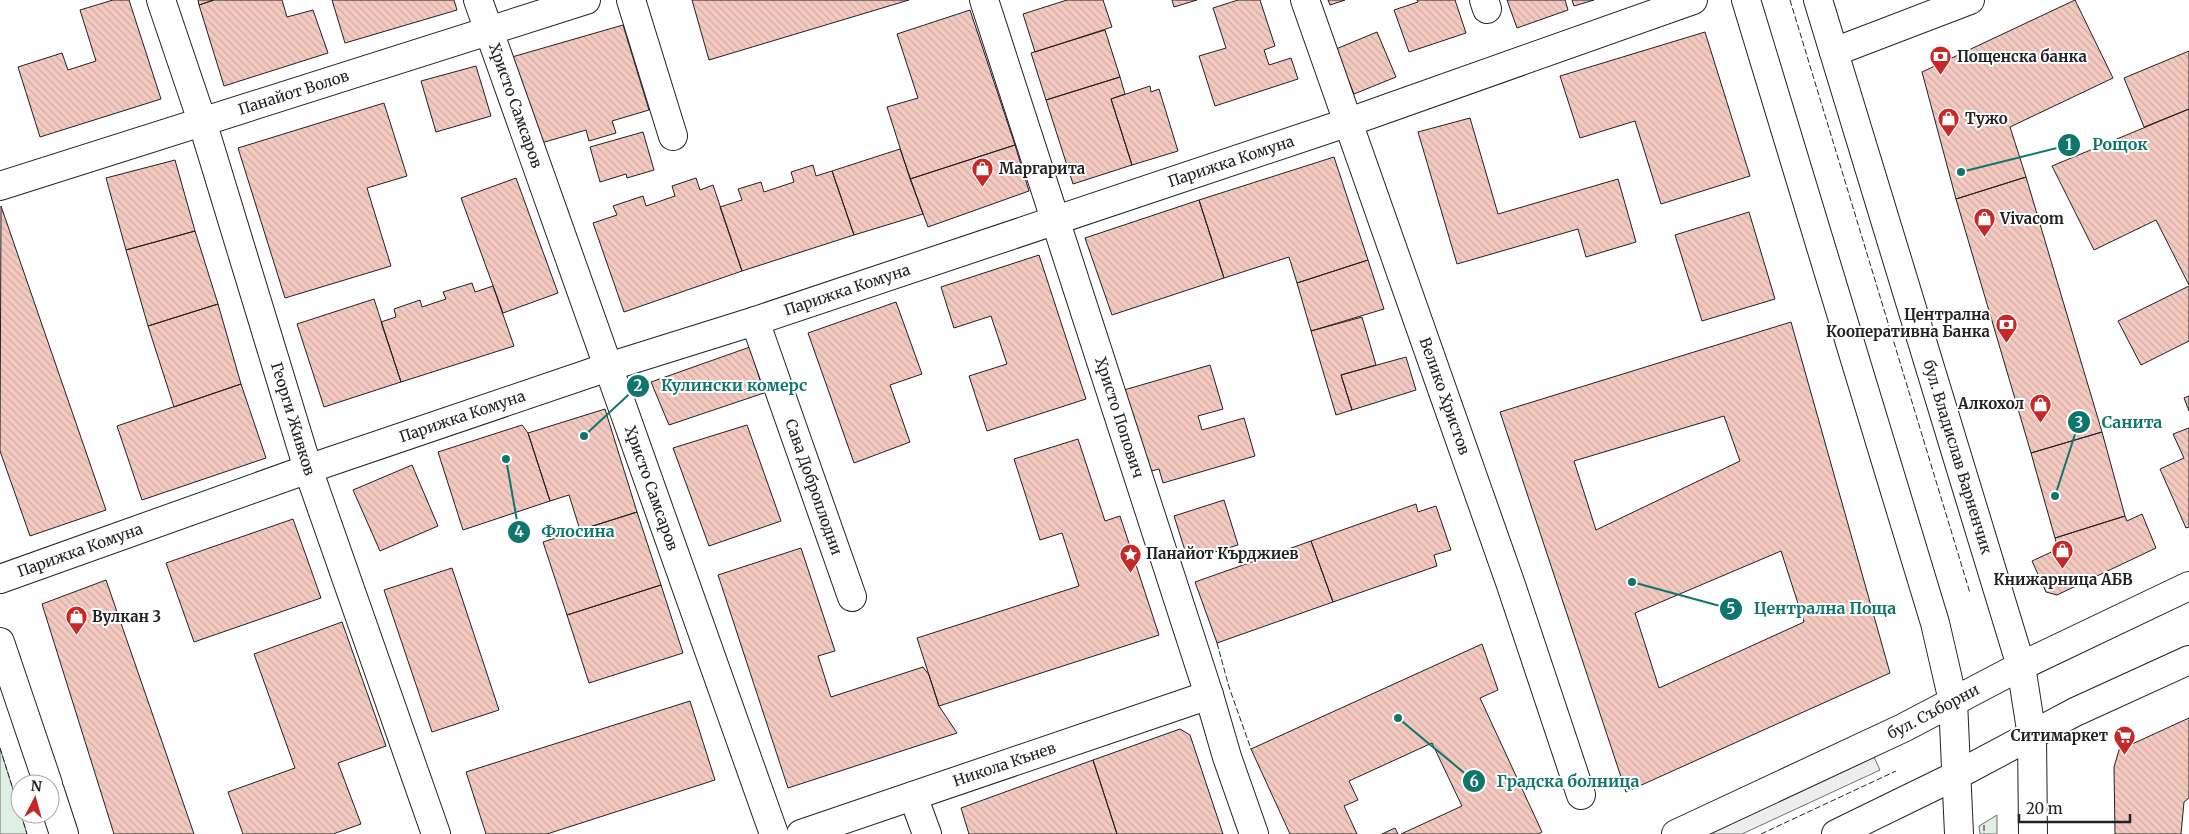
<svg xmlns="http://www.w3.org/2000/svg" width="2189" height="834" viewBox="0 0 2189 834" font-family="Merriweather,serif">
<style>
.green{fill:#e0efe3;stroke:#6f6f6f}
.parking{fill:#ededed;stroke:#6f6f6f}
.building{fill:url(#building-back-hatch);stroke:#222;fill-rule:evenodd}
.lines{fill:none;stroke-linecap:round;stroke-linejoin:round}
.street-casing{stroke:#222;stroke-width:30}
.secondary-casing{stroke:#222;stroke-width:30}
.primary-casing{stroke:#222;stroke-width:30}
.street{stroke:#fff;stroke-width:28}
.secondary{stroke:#fff;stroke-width:28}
.primary{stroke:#fff;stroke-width:28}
.fence{stroke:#222;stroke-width:1;stroke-dasharray:6 2.5;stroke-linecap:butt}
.labels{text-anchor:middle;stroke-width:4;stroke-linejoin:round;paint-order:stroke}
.poi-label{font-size:15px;font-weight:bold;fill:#222;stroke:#fff;text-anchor:start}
.street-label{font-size:15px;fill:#222;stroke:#fff}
.leader{fill:none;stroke:#0f766e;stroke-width:2}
.callout-dot{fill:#0f766e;stroke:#fff;stroke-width:2}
.mark-label{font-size:15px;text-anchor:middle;font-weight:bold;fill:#fff}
.callout-label{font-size:16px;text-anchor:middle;font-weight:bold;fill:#0f766e;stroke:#fff;stroke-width:4;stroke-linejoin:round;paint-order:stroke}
</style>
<defs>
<pattern id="building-back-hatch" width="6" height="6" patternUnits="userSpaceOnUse" patternTransform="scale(1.25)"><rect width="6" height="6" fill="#f3c9c0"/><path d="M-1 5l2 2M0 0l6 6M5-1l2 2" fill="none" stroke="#d0aca5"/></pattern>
</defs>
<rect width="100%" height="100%" fill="#fff"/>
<path class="green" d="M 0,748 L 27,834 L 0,834 Z
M 1997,815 L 1997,834 L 1980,834 L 1979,826 Z"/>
<path class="parking" d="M 1874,757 L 1880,770 L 1742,834 L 1709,834 Z"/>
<path class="building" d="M 113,0 L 129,0 L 161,99 L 40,137 L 18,67 L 62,53 L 68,70 L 96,61 L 80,10 Z
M 198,0 L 214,0 L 199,5 Z
M 214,0 L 282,0 L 287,17 L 313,10 L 328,53 L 224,86 L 199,5 Z
M 332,0 L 454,0 L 457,10 L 345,43 Z
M 692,0 L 909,0 L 709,60 Z
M 1067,0 L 1103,0 L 1112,27 L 1035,52 L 1023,14 Z
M 1172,0 L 1197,0 L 1174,7 Z
M 1238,0 L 1260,0 L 1275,46 L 1264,50 L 1269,65 L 1291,58 L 1298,79 L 1215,106 L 1199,56 L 1226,48 L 1213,8 Z
M 1328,0 L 1345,0 L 1330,5 Z
M 1417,0 L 1455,0 L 1466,33 L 1409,52 L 1394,10 L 1418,2 Z
M 1507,0 L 1565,0 L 1568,10 L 1517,28 Z
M 1572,0 L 1594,0 L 1574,6 Z
M 2075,0 L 2113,78 L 2010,127 L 2026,177 L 1956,199 L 1922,72 Z
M 970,10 L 1015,145 L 910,179 L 887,107 L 918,98 L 897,34 Z
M 623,25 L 649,110 L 612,121 L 616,133 L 589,141 L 586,130 L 538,144 L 512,57 Z
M 1105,30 L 1120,77 L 1046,100 L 1031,53 Z
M 1377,32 L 1396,77 L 1354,94 L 1336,49 Z
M 1705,32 L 1750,176 L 1661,204 L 1635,121 L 1580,138 L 1560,76 Z
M 2189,51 L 2189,109 L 2144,127 L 2124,78 Z
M 476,66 L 491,116 L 436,132 L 421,81 Z
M 1120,77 L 1125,94 L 1111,99 L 1132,165 L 1073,184 L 1046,100 Z
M 1150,86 L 1151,92 L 1159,89 L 1178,151 L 1132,165 L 1111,99 Z
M 384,103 L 407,176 L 367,188 L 391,266 L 285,298 L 238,148 Z
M 2189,109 L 2189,285 L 2156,220 L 2094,250 L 2052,166 Z
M 1470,118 L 1498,214 L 1618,179 L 1636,242 L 1586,257 L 1578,229 L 1457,264 L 1418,132 Z
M 643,132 L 654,170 L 627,178 L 626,174 L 600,182 L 590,147 Z
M 1015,145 L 1029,191 L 928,227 L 910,179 Z
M 900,149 L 923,214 L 854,235 L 832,171 Z
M 1334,157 L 1368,260 L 1297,283 L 1289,257 L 1224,278 L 1199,200 Z
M 175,160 L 195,231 L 126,250 L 106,178 Z
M 813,165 L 816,176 L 832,171 L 854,235 L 742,271 L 720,207 L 742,200 L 738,189 L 761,182 L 764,192 L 794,182 L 791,172 Z
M 2026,177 L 2102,432 L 2031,453 L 1956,199 Z
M 516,178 L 558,293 L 503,313 L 461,198 Z
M 696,178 L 700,190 L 713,185 L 742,271 L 624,312 L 593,223 L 617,215 L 613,206 L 643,196 L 646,206 L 675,196 L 672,186 Z
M 1199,200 L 1224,278 L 1112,315 L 1085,238 Z
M 1,206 L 106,510 L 30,536 L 0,451 Z
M 1749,212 L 1775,299 L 1702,321 L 1675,235 Z
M 195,231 L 218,304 L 148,326 L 126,250 Z
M 1039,255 L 1086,399 L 987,431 L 969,376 L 1007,364 L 991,316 L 954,328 L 941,287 Z
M 1368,260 L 1384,309 L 1311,331 L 1297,283 Z
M 472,283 L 475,292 L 493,286 L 514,346 L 401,382 L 381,322 L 396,317 L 394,309 L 420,300 L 422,307 L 446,299 L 443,292 Z
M 2189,286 L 2189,341 L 2141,365 L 2118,321 Z
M 374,299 L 401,382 L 324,407 L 297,324 Z
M 896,302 L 922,374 L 890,385 L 910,442 L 854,463 L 808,333 Z
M 218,304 L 241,384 L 174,407 L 148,326 Z
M 1362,317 L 1376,365 L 1341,375 L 1352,410 L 1336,415 L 1311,331 Z
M 1791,322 L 1890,673 L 1626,792 L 1500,412 ZM 1724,416 L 1740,461 L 1596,530 L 1574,461 ZM 1781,551 L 1804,622 L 1659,688 L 1635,613 Z
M 750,347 L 764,393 L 669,425 L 651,382 Z
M 1406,357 L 1416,390 L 1352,410 L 1341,375 Z
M 1210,365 L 1223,409 L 1198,416 L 1202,430 L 1244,418 L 1255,456 L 1163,483 L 1159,469 L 1148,472 L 1124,390 Z
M 241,384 L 266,458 L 142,500 L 117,426 Z
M 2189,396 L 2189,411 L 2184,398 Z
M 605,409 L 637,512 L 580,530 L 569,495 L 550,501 L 528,433 Z
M 522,425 L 528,433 L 550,501 L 463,530 L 438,452 Z
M 747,425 L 781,521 L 709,546 L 673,448 Z
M 2189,428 L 2189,527 L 2186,528 L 2160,469 L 2184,458 L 2173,434 Z
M 2102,432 L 2125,516 L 2055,538 L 2031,453 Z
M 1078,439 L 1105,521 L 1120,516 L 1159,635 L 939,706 L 917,638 L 1079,586 L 1062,533 L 1040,540 L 1014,459 Z
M 412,465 L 438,526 L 380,551 L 353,490 Z
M 1224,500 L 1238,545 L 1188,560 L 1174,516 Z
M 1416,504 L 1418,512 L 1436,506 L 1451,550 L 1434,555 L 1437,566 L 1333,602 L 1311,541 Z
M 637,512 L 661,585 L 567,615 L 543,542 Z
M 2142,514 L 2156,548 L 2057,595 L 2046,592 L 2032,561 L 2058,549 L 2055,538 L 2125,516 L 2127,521 Z
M 293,519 L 321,598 L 194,642 L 166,563 Z
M 1311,541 L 1333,602 L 1217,643 L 1195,582 Z
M 801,548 L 835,651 L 818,656 L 831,697 L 923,667 L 929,675 L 939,706 L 957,733 L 788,788 L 718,575 Z
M 452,568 L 499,710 L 432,732 L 384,590 Z
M 106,580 L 194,834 L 114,834 L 42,604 Z
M 661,585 L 683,653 L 589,683 L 567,615 Z
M 342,622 L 386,746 L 338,763 L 361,824 L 333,834 L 243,834 L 228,792 L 295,768 L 254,654 Z
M 1482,644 L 1498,690 L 1480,698 L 1542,832 L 1538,834 L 1401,834 L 1462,806 L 1432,743 L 1349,781 L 1358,800 L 1344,806 L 1357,834 L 1290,834 L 1251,749 Z
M 690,701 L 715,780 L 547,834 L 486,834 L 466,772 Z
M 2189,718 L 2189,798 L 2184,802 L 2181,834 L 2115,834 L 2114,767 L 2119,750 Z
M 1180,729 L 1190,735 L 1223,834 L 1117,834 L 1093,760 Z
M 1093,760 L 1117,834 L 969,834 L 961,808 Z
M 1395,828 L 1398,834 L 1382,834 Z"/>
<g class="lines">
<defs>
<g id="street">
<path id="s1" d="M 161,0 L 202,121 L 308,469 L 436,834"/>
<path id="s2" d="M 478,0 L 774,834"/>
<path d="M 631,0 L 673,136"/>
<path id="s3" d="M 984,0 L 1209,695 L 1227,757 L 1254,834"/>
<path id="s4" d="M 1305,0 L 1511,585 L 1581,795"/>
<path d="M 1484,0 L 1487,9"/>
<path d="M 1834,52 L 1970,0"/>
<path id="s5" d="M 0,186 L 586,0"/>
<path id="s6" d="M 755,321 L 852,597"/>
<path id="s7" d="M 0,579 L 308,469 L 608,367 L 755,321 L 1349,122 L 1693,0"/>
<path d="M 913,796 L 927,834"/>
<path id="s8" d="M 801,834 L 1209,695"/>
</g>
<g id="secondary">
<path d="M 0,642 L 48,784"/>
<path d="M 50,791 L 64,834"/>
<path id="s9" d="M 1676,834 L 1903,728 L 2021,666 L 2189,586"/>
<path d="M 1836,834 L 1957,775 L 2075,712 L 2189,660"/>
</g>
<g id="primary">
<path d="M 1746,0 L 1935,623 L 1953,701 L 1959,834"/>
<path id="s10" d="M 1818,0 L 2021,666 L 2032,736 L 2033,834"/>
</g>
</defs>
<use href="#street" class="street-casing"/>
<use href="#secondary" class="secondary-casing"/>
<use href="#primary" class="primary-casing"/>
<use href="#street" class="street"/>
<use href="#secondary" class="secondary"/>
<use href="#primary" class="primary"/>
<path class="fence" d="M 1790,0 L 1970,593
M 1217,643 L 1229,687 L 1251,749
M 0,748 L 20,811
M 21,814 L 27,834
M 1984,825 L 1984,834
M 1761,834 L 1896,771"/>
</g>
<defs>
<symbol id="bank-pin" viewBox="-11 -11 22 30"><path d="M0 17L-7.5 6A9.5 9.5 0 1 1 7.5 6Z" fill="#c62828" stroke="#fff"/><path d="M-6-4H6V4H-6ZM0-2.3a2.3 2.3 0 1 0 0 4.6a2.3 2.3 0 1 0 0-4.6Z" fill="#fff"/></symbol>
<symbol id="shop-pin" viewBox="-11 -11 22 30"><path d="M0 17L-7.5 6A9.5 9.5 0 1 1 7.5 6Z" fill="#c62828" stroke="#fff"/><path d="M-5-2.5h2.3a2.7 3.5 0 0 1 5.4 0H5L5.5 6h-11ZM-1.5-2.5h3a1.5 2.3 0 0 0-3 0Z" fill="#fff"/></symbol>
<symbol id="sight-pin" viewBox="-11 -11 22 30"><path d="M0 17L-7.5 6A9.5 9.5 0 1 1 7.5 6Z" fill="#c62828" stroke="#fff"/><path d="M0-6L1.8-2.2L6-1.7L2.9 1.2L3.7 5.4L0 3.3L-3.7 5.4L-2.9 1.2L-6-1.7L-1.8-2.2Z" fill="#fff"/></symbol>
<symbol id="supermarket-pin" viewBox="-11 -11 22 30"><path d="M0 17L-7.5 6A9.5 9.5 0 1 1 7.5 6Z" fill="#c62828" stroke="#fff"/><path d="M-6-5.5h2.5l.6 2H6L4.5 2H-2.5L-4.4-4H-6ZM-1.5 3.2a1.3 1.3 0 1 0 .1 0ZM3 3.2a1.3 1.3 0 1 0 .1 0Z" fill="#fff"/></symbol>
</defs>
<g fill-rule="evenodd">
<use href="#bank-pin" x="1928" y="44" width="25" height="34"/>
<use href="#shop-pin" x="1936" y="106" width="25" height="34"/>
<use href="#shop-pin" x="970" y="156" width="25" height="34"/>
<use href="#shop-pin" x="1972" y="206" width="25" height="34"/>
<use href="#bank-pin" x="1994" y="312" width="25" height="34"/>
<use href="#shop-pin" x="2028" y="392" width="25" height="34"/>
<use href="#shop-pin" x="2050" y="538" width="25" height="34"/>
<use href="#sight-pin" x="1118" y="542" width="25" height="34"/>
<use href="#shop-pin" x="64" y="604" width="25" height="34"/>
<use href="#supermarket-pin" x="2112" y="724" width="25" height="34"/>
</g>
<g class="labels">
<g class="poi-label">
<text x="1957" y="62">Пощенска банка</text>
<text x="1965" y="124">Тужо</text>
<text x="999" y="174">Маргарита</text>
<text x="2000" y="224">Vivacom</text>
<text x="1990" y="320" text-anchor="end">Централна<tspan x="1990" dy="17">Кооперативна Банка</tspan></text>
<text x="2024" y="409" text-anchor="end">Алкохол</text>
<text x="1146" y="559">Панайот Кърджиев</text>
<text x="2063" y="585" text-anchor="middle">Книжарница АБВ</text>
<text x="92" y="622">Вулкан 3</text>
<text x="2108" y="741" text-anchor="end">Ситимаркет</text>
</g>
<g class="street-label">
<text dy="5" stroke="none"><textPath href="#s5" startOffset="308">Панайот Волов</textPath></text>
<text dy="5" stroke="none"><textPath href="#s2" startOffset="112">Христо Самсаров</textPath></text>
<text dy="5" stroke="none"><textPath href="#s7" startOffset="1300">Парижка Комуна</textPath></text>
<text dy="5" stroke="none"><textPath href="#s7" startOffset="895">Парижка Комуна</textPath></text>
<text dy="5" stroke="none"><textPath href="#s4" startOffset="420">Велико Христов</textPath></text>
<text dy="5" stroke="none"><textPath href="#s7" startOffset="490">Парижка Комуна</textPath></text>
<text dy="5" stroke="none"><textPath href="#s3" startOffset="439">Христо Попович</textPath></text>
<text dy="5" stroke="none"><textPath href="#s1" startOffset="439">Георги Живков</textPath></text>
<text dy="5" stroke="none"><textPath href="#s10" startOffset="478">бул. Владислав Варненчик</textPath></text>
<text dy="5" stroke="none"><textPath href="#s6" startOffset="176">Сава Доброплодни</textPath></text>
<text dy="5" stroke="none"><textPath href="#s2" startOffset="518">Христо Самсаров</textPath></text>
<text dy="5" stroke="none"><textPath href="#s7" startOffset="85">Парижка Комуна</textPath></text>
<text dy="5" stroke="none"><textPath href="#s9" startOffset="285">бул. Съборни</textPath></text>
<text dy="5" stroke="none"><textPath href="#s8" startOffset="215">Никола Кънев</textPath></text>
</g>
</g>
<path class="leader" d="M1961 172L2069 145M584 436L638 386M2055 496L2079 422M506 459L519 532M1632 582L1731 609M1398 718L1474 781"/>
<g class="callout-dot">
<circle cx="1961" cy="172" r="5"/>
<circle cx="584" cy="436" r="5"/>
<circle cx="2055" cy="496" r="5"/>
<circle cx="506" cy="459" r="5"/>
<circle cx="1632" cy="582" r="5"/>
<circle cx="1398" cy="718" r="5"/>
<circle cx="2069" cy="145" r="12"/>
<circle cx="638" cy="386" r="12"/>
<circle cx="2079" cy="422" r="12"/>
<circle cx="519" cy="532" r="12"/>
<circle cx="1731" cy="609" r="12"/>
<circle cx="1474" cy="781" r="12"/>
</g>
<g class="mark-label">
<text x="2069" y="150">1</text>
<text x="638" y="391">2</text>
<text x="2079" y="428">3</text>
<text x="519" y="537">4</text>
<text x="1731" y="614">5</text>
<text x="1474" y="787">6</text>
</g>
<g class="callout-label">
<text x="2120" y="150">Рощок</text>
<text x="734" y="391">Кулински комерс</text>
<text x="2132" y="428">Санита</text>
<text x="578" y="537">Флосина</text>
<text x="1825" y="614">Централна Поща</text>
<text x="1568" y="787">Градска болница</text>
</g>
<g transform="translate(35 799) rotate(6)"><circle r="24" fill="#ffffff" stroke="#a7a7a7"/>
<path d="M0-4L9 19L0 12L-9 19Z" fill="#c62828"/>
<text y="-8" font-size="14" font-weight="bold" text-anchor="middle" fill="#222222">N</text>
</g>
<path d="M2019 814v8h111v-8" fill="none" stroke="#222222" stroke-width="2.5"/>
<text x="2026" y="814" font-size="15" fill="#222222" stroke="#ffffff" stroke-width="4" paint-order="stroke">20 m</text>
</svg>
